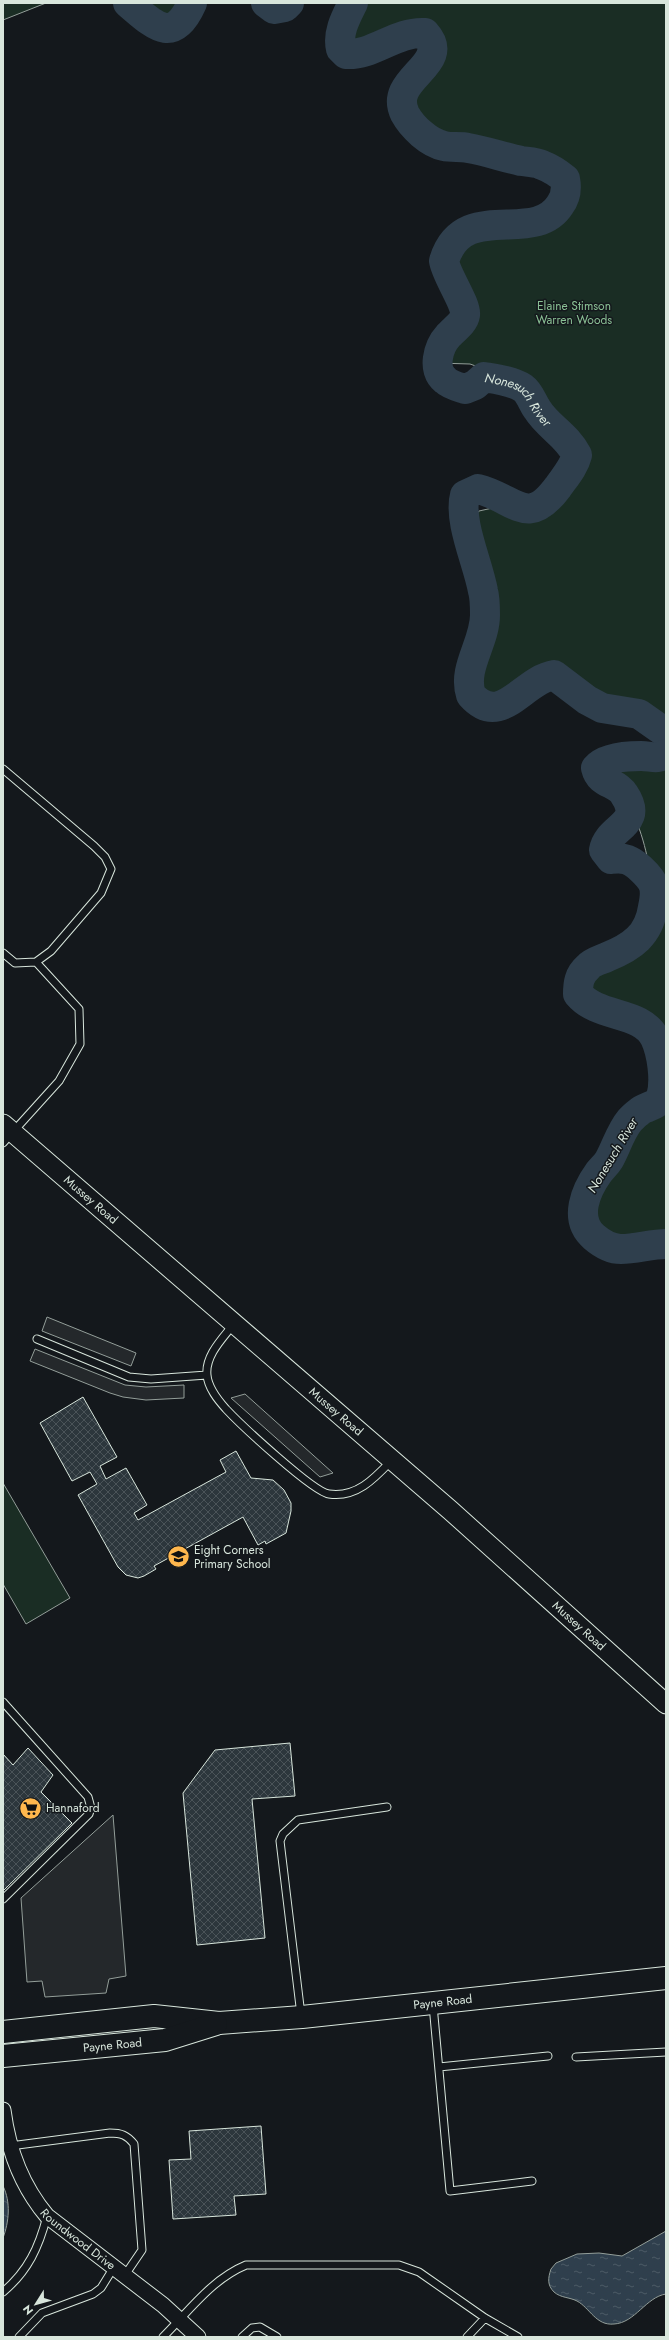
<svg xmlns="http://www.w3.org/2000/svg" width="669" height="2340" viewBox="0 0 669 2340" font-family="Jost,sans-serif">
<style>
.park{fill:#1a2d24;stroke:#939e99}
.parking{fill:#24282b;stroke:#939e99}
.water{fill:url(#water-ripples);stroke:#939e99}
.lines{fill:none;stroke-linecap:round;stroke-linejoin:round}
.river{stroke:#2f3f4d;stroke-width:30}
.building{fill:url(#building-cross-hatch);stroke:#d8e6dc}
.service-casing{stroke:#d8e6dc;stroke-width:9}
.minor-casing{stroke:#d8e6dc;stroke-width:17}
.tertiary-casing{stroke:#d8e6dc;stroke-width:21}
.primary-casing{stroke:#d8e6dc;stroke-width:24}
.service{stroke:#14181c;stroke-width:7}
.minor{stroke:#14181c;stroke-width:15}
.tertiary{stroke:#14181c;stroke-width:19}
.primary{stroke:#14181c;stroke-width:22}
.labels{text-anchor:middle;stroke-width:3;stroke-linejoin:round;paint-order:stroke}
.park-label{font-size:12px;fill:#8ac095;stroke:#14181c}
.street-label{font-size:12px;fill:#d8e6dc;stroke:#14181c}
.poi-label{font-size:12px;fill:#d8e6dc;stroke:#14181c;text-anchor:start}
.water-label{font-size:13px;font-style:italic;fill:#d8e6dc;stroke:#14181c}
</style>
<defs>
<pattern id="water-ripples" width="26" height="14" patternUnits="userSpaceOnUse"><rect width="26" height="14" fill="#2f3f4d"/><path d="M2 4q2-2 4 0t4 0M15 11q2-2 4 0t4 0" fill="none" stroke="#4c5b66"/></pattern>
<pattern id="building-cross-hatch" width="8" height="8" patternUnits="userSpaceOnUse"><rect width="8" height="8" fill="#2c363c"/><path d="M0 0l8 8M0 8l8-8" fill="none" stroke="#4a5358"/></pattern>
</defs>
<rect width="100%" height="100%" fill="#14181c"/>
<path class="park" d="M 3,3 L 46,3 L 3,20 Z
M 141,3 L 185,3 L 179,14 L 168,20 L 151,13 Z
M 365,3 L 666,3 L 666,720 L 645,707 L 604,702 L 582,688 L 558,667 L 550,666 L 540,668 L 503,695 L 482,695 L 476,689 L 475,680 C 485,647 498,613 491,578 C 487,557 478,537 476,515 L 479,511 L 497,507 L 528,516 L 548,507 L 572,470 L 578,450 L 577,444 L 570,431 L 531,402 L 504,376 L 470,364 L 437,363 L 434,357 L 439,339 L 464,333 L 475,325 L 475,311 L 459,292 L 452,276 L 450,261 L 452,253 L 459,245 L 486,228 L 522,224 L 546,225 L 557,217 L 561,203 L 554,184 L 537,164 L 518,152 L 506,151 L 456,134 L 437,133 L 431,130 L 414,114 L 410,96 L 429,74 L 428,54 L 415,39 L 386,33 L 368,42 L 354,45 C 346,32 360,15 365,3 Z
M 666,750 L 666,1052 C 659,1028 634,1008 610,1001 C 601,998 593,997 584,992 L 588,975 C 599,968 611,962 621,954 C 669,910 649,847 625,793 C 619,785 609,782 606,773 L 609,766 L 660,757 Z
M 666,1091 L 666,1233 L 653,1232 L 609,1237 L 594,1227 L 591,1220 L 595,1189 L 623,1156 L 641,1119 L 661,1101 Z
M 3,1483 L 70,1598 L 26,1624 L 3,1584 Z"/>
<path class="parking" d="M 47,1317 L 136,1353 L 131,1366 L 42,1331 Z
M 35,1349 L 125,1385 L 146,1387 L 184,1385 L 184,1398 L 146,1400 L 123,1397 L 110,1393 L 30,1361 Z
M 245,1394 L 333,1473 L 320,1477 L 231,1398 Z
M 113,1815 L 126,1976 L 109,1979 L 106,1993 L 45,1997 L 42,1981 L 27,1982 L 21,1898 Z"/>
<path class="water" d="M 3,2186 C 11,2202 9,2222 3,2238 Z
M 666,2231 L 666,2294 C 646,2297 635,2323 614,2324 C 596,2326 590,2308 577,2301 C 569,2297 561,2298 554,2292 C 547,2285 548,2278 551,2269 L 556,2263 L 577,2254 L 599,2253 L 622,2256 Z"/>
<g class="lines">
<g class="river">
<path d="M 128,3 C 154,25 173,46 192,3"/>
<path d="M 266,3 L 274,9 L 285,7 L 289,3"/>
<path id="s1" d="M 353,3 C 346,17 337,33 341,49 L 346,54 C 373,56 396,31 425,33 C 454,65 387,78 405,114 C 412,127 429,143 444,146 C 452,148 460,146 468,148 C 486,151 503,157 521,161 C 528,162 536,162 542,165 C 550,168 558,173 565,179 C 567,189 566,197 560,205 C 534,246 463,198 444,261 C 446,275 467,305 465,315 C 464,323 453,330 448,336 C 438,347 432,370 445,380 C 450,385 459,387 465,389 L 475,385 L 484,377 C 496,379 512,381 523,388 C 530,393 532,402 537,409 C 548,427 566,434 577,455 C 574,467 565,477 558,487 C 527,529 515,498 478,489 L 465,495 C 458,521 478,563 483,591 C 485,598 485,607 485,615 C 485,643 462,668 471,695 C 501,729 523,680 554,675 L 587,700 L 602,708 L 639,714 L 666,733"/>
<path d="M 666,754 C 656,760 652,756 641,756 C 628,756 605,757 596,768 C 600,785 616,781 624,794 C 645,825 608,826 604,850 L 611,859 C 625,857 631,860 641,869 C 655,882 657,888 653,907 C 649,935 632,947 607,957 C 601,960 592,962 588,967 C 579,975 578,983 578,994 C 599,1019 641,1010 655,1038 C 662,1053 666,1081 661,1097 C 657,1107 645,1106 639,1112 C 636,1114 633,1117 630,1120 C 620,1132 616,1148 609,1160 C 606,1165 602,1168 599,1172 C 586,1190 573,1219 594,1237 C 601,1243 611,1249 621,1249 C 636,1249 651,1244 666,1244"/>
</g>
</g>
<path class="building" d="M 83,1397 L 117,1457 L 100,1466 L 106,1479 L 126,1468 L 147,1505 L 134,1513 L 138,1520 L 226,1472 L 220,1460 L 236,1451 L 251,1478 L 273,1480 L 284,1490 L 291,1503 L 291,1511 L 286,1533 L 266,1544 L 265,1541 L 258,1545 L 243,1517 L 154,1566 L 156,1569 L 144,1576 L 138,1578 L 126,1575 L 118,1567 L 78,1495 L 97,1484 L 90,1472 L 72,1481 L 40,1423 Z
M 290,1743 L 295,1796 L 252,1799 L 265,1938 L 197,1945 L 183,1793 L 215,1750 Z
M 28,1748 L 53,1775 L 41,1792 L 72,1823 L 3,1891 L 3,1754 L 13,1765 Z
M 261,2126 L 266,2194 L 234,2196 L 236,2215 L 173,2219 L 169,2160 L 191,2159 L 189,2131 Z"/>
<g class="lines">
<defs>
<path id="service" d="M 3,769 L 94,846 L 105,857 L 111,869 L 101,893 L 51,951 L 36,962 L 15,963 L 3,953
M 3,1143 L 59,1081 L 80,1044 L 79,1009 L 36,962
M 233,1325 C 222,1339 205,1356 207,1375 C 208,1388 218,1400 226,1409 C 240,1424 313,1492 329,1494 C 356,1498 374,1479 391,1461
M 37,1339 L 129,1377 L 151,1379 L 207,1375
M 3,1702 L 88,1797 L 91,1808 L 89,1814 L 3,1899
M 433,2005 L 450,2191 L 532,2181
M 301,2015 L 280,1841 L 283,1834 L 298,1820 L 387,1807
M 576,2057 L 666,2052
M 439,2067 L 548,2056
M 10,2146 L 110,2133 C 121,2133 127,2135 134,2144 L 142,2250 L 125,2275
M 3,2292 C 28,2271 39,2247 47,2216
M 19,2337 L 42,2313 L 93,2294 L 101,2288 L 114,2267
M 163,2337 C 189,2311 212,2279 246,2265 L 399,2265 L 419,2272 L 485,2318 L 518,2337
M 242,2337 L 252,2328 L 260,2327 L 277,2337
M 467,2337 L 485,2318"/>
<g id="minor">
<path id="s2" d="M 3,2110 C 8,2149 21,2185 47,2216 L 163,2305 L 198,2337"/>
</g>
<g id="tertiary">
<path id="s3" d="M 3,1124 L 450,1510 L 666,1704"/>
</g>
<g id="primary">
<path id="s4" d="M 3,2032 L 154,2016 L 219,2023 L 302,2017 L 666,1978"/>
<path id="s5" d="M 3,2056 L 165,2040 L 216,2024"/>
</g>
</defs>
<use href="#service" class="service-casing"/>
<use href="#minor" class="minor-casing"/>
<use href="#tertiary" class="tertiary-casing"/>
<use href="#primary" class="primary-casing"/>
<use href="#service" class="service"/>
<use href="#minor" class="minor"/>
<use href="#tertiary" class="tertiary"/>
<use href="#primary" class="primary"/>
</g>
<defs>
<symbol id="school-disc" viewBox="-11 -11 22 22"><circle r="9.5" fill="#ffb74d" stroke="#14181c"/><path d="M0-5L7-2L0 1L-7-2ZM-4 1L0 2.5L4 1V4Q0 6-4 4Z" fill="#111"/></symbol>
<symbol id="supermarket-disc" viewBox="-11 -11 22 22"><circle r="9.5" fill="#ffb74d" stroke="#14181c"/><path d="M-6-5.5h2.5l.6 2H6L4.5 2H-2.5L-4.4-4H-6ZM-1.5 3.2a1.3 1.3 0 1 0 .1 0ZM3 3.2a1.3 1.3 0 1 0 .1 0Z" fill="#111"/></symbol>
</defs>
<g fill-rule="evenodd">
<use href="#school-disc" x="166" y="1544" width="25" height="25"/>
<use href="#supermarket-disc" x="18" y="1796" width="25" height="25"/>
</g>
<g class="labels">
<g class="park-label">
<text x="574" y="310">Elaine Stimson<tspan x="574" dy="14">Warren Woods</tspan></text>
</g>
<g class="street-label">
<text dy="4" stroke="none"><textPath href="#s3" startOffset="116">Mussey Road</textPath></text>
<text dy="4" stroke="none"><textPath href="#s3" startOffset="440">Mussey Road</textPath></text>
<text dy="4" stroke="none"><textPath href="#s3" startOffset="764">Mussey Road</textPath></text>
<text dy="4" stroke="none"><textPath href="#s4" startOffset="442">Payne Road</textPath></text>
<text dy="4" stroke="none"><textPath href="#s5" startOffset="110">Payne Road</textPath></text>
<text dy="4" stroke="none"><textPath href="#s2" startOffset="155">Roundwood Drive</textPath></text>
</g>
<g class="poi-label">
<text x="194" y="1554">Eight Corners<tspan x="194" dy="14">Primary School</tspan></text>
<text x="46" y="1812">Hannaford</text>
</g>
<g class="water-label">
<text dy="5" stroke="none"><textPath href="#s1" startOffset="799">Nonesuch River</textPath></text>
<text transform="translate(612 1155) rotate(-59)" y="5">Nonesuch River</text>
</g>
</g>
<rect width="669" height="2340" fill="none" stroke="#d8e6dc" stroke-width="8"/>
<g transform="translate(36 2304) rotate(233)" stroke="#14181c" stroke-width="3" paint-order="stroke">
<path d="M0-3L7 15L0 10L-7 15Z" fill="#d8e6dc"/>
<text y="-6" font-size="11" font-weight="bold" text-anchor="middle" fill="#d8e6dc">N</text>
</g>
</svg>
